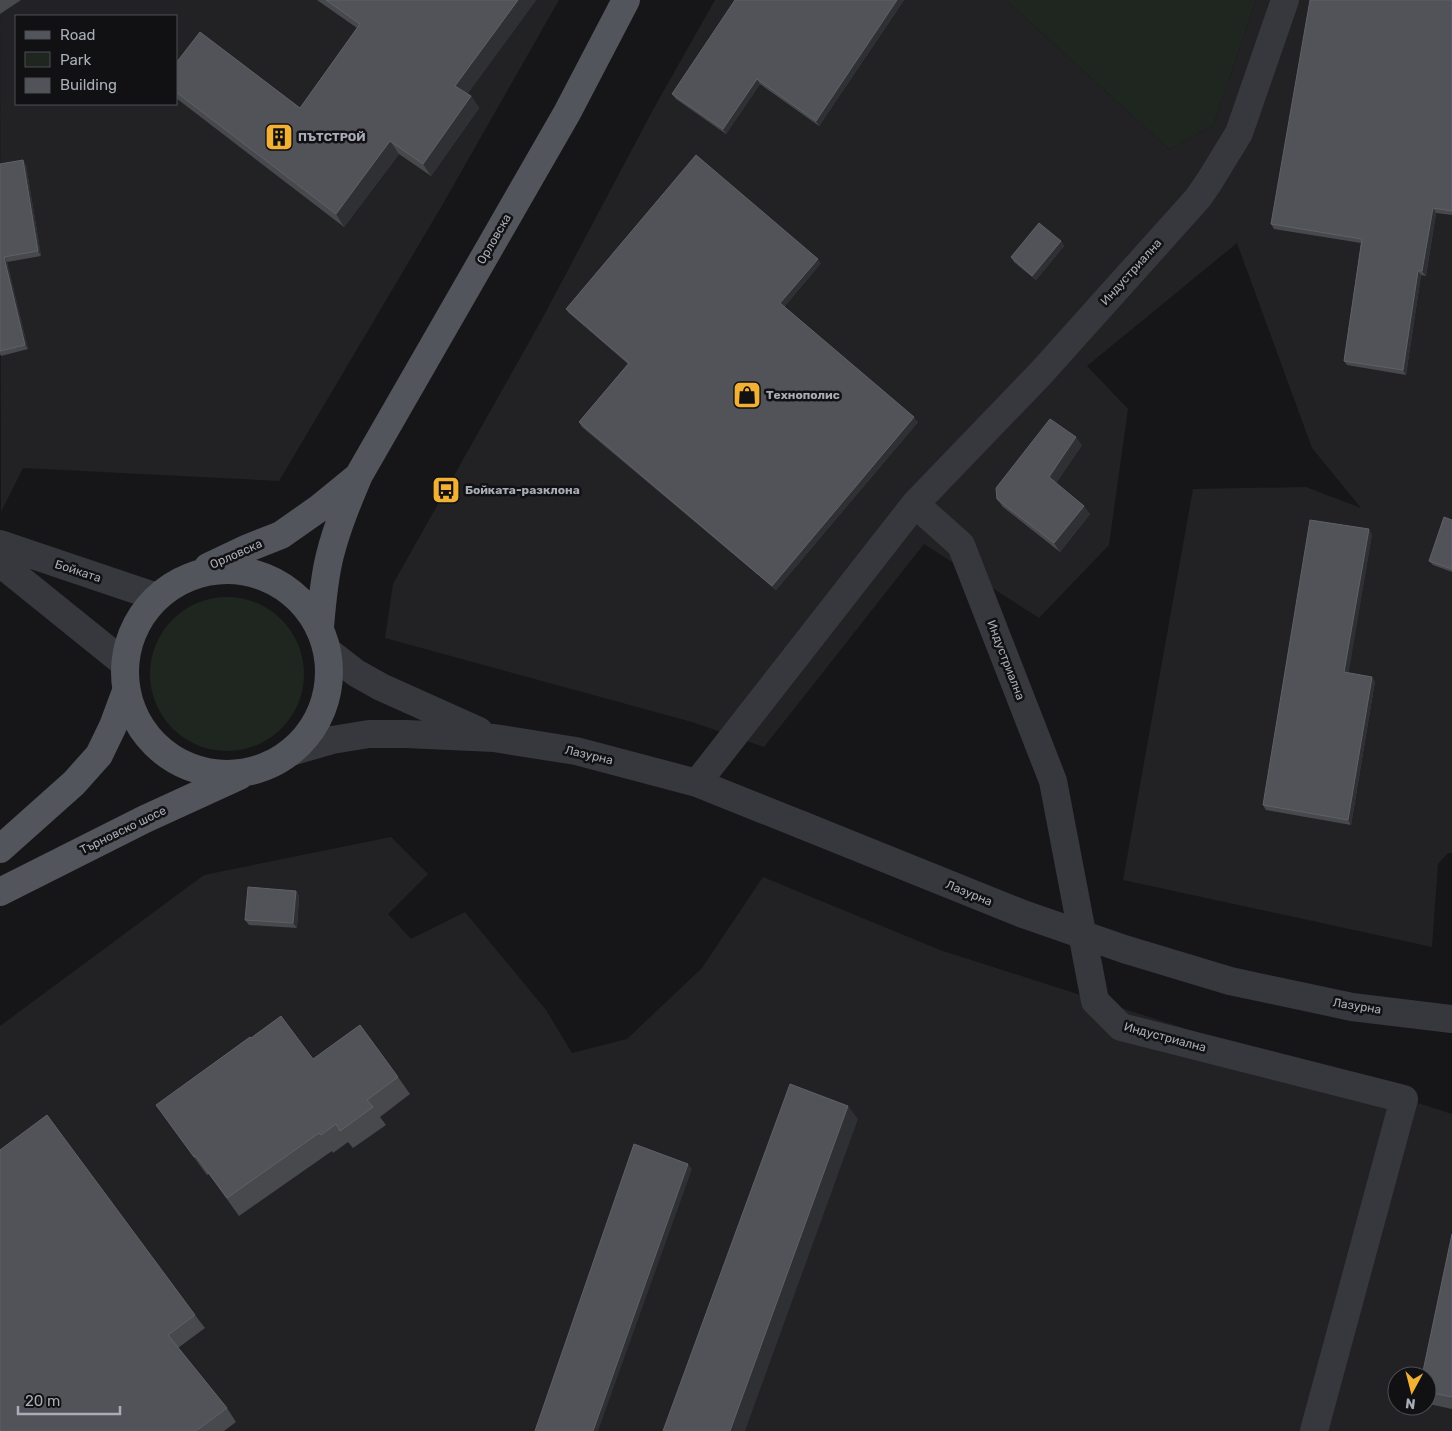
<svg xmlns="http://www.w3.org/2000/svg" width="1452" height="1431" viewBox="0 0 1452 1431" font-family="Rubik,sans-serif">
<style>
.built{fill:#222225;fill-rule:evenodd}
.green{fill:#1e261f}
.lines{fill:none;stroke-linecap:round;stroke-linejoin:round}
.minor{stroke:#37383d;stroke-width:28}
.tertiary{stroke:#37383d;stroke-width:28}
.primary{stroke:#53555c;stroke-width:28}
.tertiary-bridge{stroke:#37383d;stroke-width:28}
.wall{fill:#47494d}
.shaded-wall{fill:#2f3033}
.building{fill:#525359;stroke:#5f6168}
.labels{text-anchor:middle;stroke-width:5;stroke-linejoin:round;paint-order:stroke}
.poi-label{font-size:12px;font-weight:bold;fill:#a8adb8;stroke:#111113;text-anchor:start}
.street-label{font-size:12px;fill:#a8adb8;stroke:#111113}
</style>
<rect width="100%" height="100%" fill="#161618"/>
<path class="built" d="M 0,0 L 559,0 L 440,209 L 279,481 L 23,468 L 1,512 ZM 16,16 L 176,16 L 176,104 L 16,104 Z
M 715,0 L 1006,0 L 1169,149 L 1213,126 L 1256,0 L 1452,0 L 1452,853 L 1448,853 L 1438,864 L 1432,947 L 1123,880 L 1193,489 L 1306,487 L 1361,508 L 1312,448 L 1237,243 L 1087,366 L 1128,409 L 1109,545 L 1039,618 L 924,544 L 764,747 L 692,722 L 385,638 L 393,584 L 542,319 L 654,108 Z
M 391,837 L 428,874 L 388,914 L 411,939 L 465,912 L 546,1010 L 572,1053 L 627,1039 L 702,968 L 763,877 L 940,950 L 1452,1114 L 1452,1431 L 0,1431 L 0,1026 L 204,875 ZM 1397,1376 L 1427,1376 L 1427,1406 L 1397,1406 Z"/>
<path class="green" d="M 1006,0 L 1256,0 L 1213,126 L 1169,149 Z
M150 674a77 77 0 1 1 154 0a77 77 0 1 1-154 0Z"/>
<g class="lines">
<path class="minor" d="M 915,504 L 961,545 L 1053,781 L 1095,1001 L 1121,1027 L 1404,1099 L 1314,1431
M 697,783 L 915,504 L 1041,373 L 1198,198 L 1209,182 L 1239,133 L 1285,0"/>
<path class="tertiary" d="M 0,544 L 157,597
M 0,563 L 124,663
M 329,652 L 356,673 L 381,687 L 479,731
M 294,751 L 332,740 L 369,734 L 406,734 L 494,738 L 576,751 L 697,783 L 802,825"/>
<path class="primary" d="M 208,567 L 248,548 L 281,535 L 318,509 L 356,478
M125 672a102 102 0 1 1 204 0a102 102 0 1 1-204 0Z
M 320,627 C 322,603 324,578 330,555 C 337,527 348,501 359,475 L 567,113 L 626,0
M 0,849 L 74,783 L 99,755 L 113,726 L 126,691
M 0,892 L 145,819 L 239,776"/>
<path class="tertiary-bridge" d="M 802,825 L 1023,914 L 1124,949 L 1230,981 L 1352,1007 L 1452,1019"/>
</g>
<path class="wall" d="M 0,0 L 21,0 L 0,14 Z
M 317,0 L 536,0 L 467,94 L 471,96 L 479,108 L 431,176 L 399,154 L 344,227 L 176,98 L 176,63 L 300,108 L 357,28 Z
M 735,0 L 904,0 L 819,126 L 760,84 L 726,134 L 676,99 L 672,94 Z
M 1452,0 L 1452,215 L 1436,213 L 1426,276 L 1421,275 L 1406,375 L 1347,365 L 1344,361 L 1361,243 L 1274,229 L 1271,224 Z
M 23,160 L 26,165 L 41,256 L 7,262 L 28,349 L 1,356 L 0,354 L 0,164 Z
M 1061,241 L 1064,246 L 1036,280 L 1014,262 L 1011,257 Z
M 821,263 L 784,307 L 918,422 L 776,590 L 582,427 L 579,422 L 628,364 L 569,313 L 566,309 Z
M 1082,445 L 1056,483 L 1090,514 L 1060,552 L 1003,507 L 997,499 Z
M 1452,520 L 1452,572 L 1433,565 L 1429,561 Z
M 1372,534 L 1348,673 L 1375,681 L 1351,825 L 1266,810 L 1263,805 Z
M 296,891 L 299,896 L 297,928 L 249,925 L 245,920 Z
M 251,1038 L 313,1059 L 398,1077 L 410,1094 L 380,1117 L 386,1125 L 353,1148 L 348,1142 L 333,1153 L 332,1151 L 239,1216 L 209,1174 L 207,1175 L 169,1123 Z
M 1452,1234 L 1452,1409 L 1429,1404 L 1427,1401 L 1427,1376 Z
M 195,1315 L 205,1328 L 178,1348 L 227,1408 L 236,1422 L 224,1431 L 0,1431 Z"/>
<path class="shaded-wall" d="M 518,0 L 536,0 L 464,99 L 455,86 Z
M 897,0 L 904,0 L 819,126 L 816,121 Z
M 757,79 L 760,84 L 726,134 L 723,129 Z
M 471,96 L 479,108 L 431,176 L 423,164 Z
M 390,141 L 399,154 L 344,227 L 336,214 Z
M 23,160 L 26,165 L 41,256 L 38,251 Z
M 1433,208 L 1436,213 L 1426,276 L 1422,271 Z
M 1061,241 L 1064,246 L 1036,280 L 1032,276 Z
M 4,257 L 7,262 L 28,349 L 25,345 Z
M 818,259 L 821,263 L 783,308 L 780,303 Z
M 1418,271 L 1421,275 L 1406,375 L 1403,370 Z
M 914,417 L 918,422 L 776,590 L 772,586 Z
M 1076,437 L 1082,445 L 1054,486 L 1049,477 Z
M 1084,506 L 1090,514 L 1060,552 L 1054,543 Z
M 1369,529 L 1372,534 L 1348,677 L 1344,672 Z
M 1372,677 L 1375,681 L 1351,825 L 1348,820 Z
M 296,891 L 299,896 L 297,928 L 293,923 Z
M 848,1106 L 858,1119 L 745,1431 L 730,1431 Z
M 688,1164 L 692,1169 L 598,1431 L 593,1431 Z"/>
<path class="building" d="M 326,0 L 518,0 L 455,86 L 471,96 L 423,164 L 390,141 L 336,214 L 176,92 L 176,63 L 200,32 L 300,108 L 360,24 Z
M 735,0 L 897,0 L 816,121 L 757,79 L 723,129 L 672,94 Z
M 1310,0 L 1452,0 L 1452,211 L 1433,208 L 1422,271 L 1418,271 L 1403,370 L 1344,361 L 1362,239 L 1271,224 Z
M 696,155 L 818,259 L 780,303 L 914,417 L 772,586 L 579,422 L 629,363 L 566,309 Z
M 23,160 L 38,251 L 4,257 L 25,345 L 0,351 L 0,164 Z
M 1039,223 L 1061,241 L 1032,276 L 1011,257 Z
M 1050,419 L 1076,437 L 1049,477 L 1084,506 L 1054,543 L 997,499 L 996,488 Z
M 1444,517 L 1452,520 L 1452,569 L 1429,561 Z
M 1310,520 L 1369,529 L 1344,672 L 1372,677 L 1348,820 L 1263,805 Z
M 248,887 L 296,891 L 293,923 L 245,920 Z
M 281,1016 L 313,1059 L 360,1025 L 398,1077 L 367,1100 L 373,1107 L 340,1131 L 336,1124 L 321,1135 L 319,1133 L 227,1198 L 196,1156 L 194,1157 L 156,1105 L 250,1037 L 251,1038 Z
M 790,1084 L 848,1106 L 730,1431 L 663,1431 Z
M 47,1115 L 195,1315 L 168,1335 L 227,1408 L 196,1431 L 0,1431 L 0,1150 Z
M 634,1144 L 688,1164 L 593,1431 L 535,1431 Z
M 1452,1234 L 1452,1397 L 1427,1392 L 1427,1376 L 1422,1376 Z"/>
<defs>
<symbol id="building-square" viewBox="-11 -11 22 22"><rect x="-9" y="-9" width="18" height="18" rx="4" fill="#f2b134" stroke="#111113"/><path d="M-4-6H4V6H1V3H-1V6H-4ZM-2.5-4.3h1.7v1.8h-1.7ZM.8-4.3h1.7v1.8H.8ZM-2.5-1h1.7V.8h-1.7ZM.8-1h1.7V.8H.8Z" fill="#111"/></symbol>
<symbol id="shop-square" viewBox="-11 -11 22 22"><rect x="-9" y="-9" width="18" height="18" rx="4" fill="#f2b134" stroke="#111113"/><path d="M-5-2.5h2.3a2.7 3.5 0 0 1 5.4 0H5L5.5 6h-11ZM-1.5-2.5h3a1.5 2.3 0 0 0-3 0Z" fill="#111"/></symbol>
<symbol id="bus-square" viewBox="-11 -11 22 22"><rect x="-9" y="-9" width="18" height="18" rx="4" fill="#f2b134" stroke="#111113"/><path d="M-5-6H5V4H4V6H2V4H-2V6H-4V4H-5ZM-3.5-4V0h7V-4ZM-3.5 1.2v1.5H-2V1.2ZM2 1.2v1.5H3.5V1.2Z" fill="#111"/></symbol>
</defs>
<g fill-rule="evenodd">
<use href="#building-square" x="263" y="121" width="32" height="32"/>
<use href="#shop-square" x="731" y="379" width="32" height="32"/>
<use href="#bus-square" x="430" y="474" width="32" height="32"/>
</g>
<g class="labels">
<g class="poi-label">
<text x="298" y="141">ПЪТСТРОЙ</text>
<text x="766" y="399">Технополис</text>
<text x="465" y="494">Бойката-разклона</text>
</g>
<g class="street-label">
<text transform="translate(494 239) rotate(-60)" y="4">Орловска</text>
<text transform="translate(1131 272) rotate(-48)" y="4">Индустриална</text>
<text transform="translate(236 554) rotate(-24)" y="4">Орловска</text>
<text transform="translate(78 571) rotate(18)" y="4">Бойката</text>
<text transform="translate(1006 660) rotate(69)" y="4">Индустриална</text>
<text transform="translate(589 755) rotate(13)" y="4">Лазурна</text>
<text transform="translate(123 830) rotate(-26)" y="4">Търновско шосе</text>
<text transform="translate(969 893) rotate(22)" y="4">Лазурна</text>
<text transform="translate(1357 1006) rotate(9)" y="4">Лазурна</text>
<text transform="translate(1165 1037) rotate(15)" y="4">Индустриална</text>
</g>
</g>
<rect x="15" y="15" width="162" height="90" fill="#111113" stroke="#4d4f55"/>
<rect x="25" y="31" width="25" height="8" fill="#53555c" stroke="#4d4f55"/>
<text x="60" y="40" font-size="15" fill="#a8adb8">Road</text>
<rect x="25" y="52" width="25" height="15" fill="#1e261f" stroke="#4d4f55"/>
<text x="60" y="65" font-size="15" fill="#a8adb8">Park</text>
<rect x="25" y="78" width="25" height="15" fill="#525359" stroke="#4d4f55"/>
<text x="60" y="90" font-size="15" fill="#a8adb8">Building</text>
<g transform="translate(1412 1391) rotate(187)"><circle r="24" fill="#111113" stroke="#4d4f55"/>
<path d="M0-4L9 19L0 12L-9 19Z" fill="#f2b134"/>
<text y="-8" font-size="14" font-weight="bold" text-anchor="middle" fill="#a8adb8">N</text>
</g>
<path d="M18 1406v8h102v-8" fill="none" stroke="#a8adb8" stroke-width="2.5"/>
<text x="25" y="1406" font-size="15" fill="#a8adb8" stroke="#111113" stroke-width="4" paint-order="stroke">20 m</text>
</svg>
